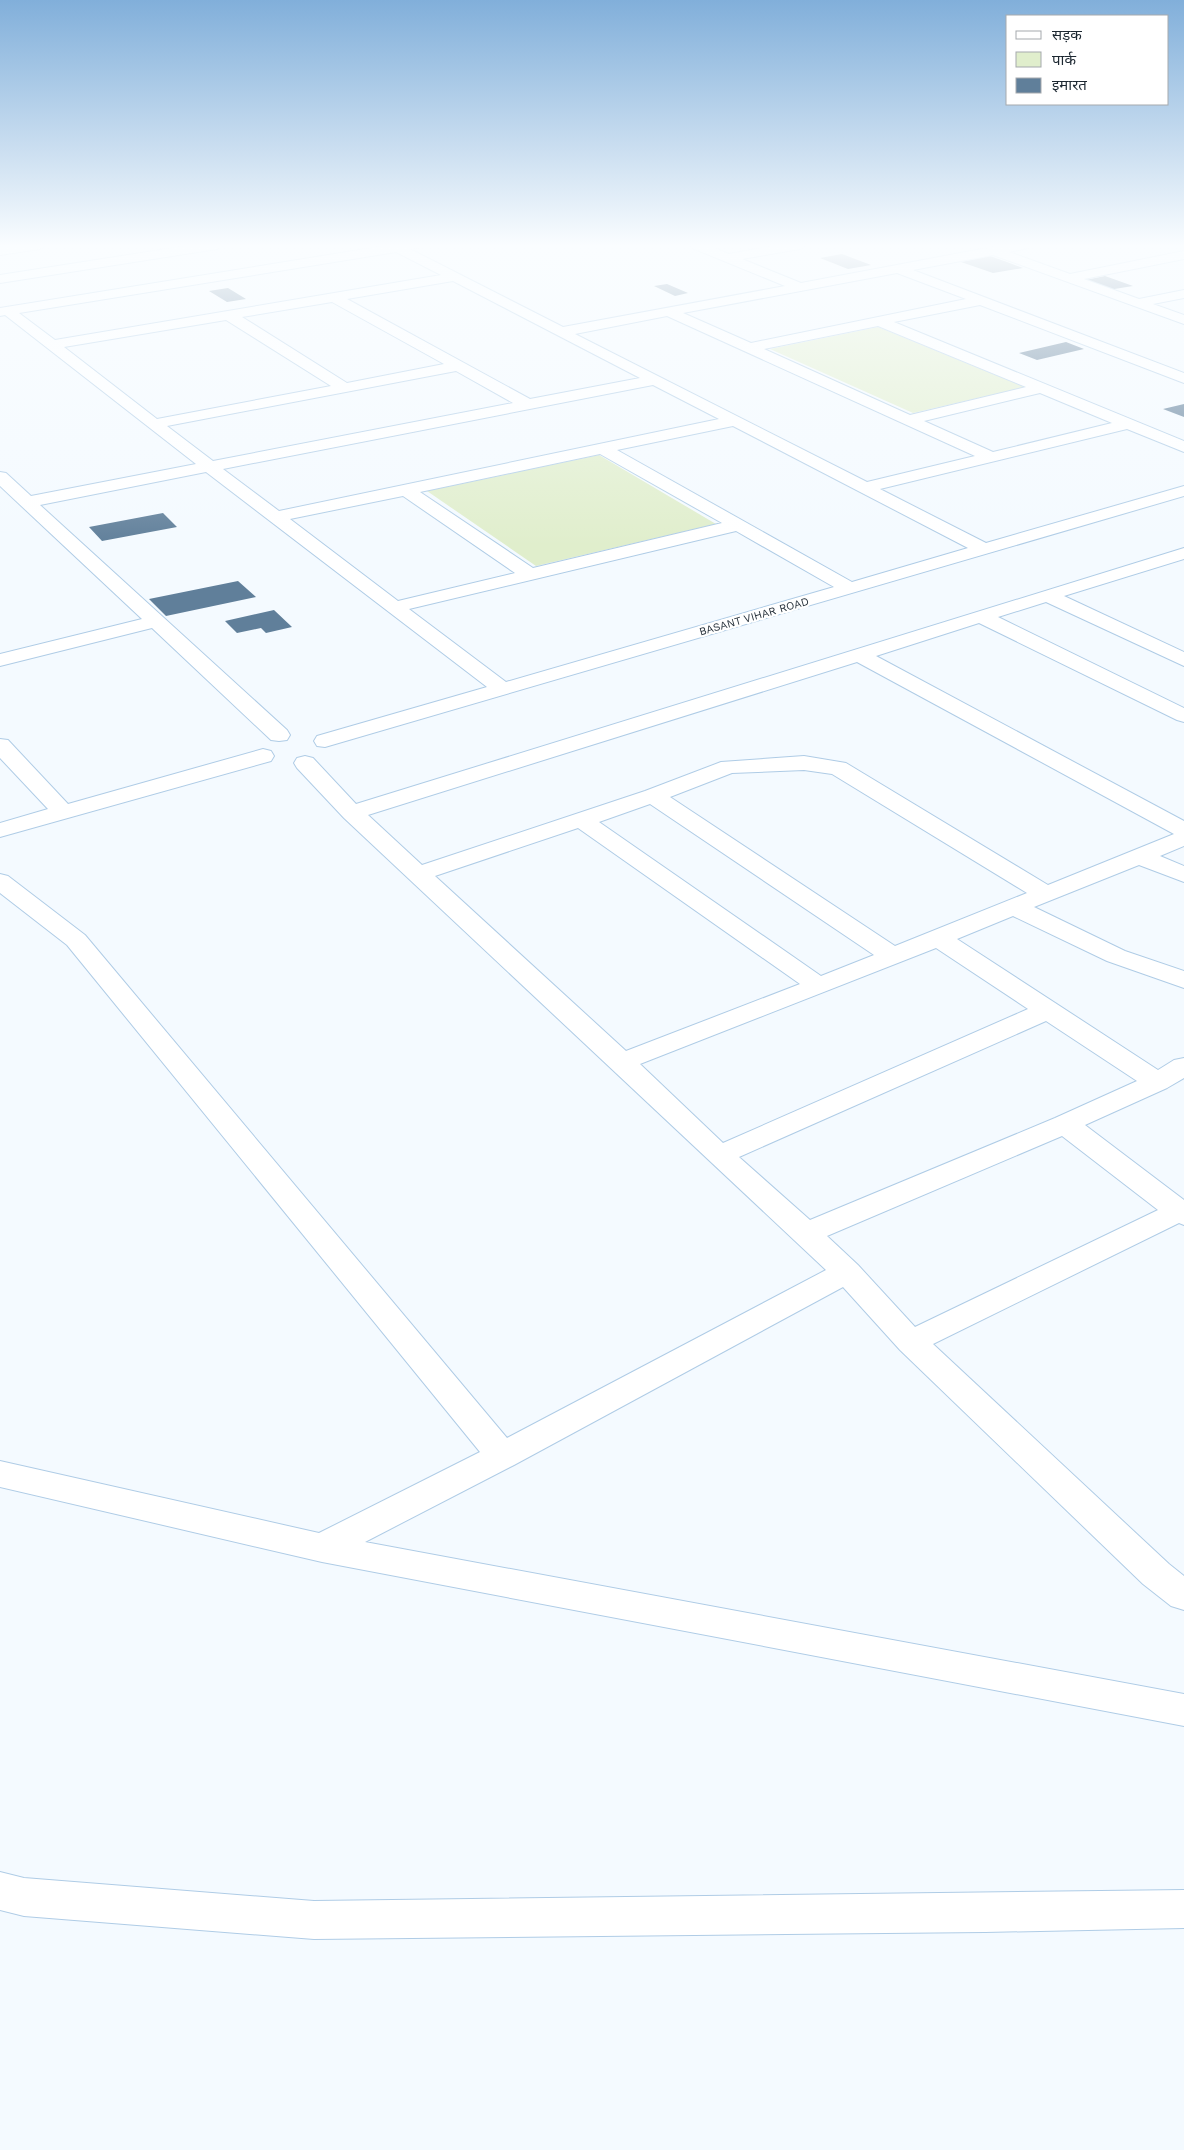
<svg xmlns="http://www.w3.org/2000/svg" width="1184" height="2150" viewBox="0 0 1184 2150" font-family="'Work Sans','Noto Sans Devanagari',sans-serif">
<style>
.green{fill:#e0eecc}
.building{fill:#607f9a}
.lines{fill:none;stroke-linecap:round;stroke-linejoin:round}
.minor-casing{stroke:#afcce6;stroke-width:2}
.minor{fill:#fff;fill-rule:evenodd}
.labels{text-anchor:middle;stroke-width:4.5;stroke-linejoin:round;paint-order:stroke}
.far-street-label{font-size:11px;fill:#1d2832;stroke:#fff}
</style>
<rect width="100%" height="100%" fill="#f4faff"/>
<path class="green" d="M 878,327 L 1025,387 L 913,413 L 770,349 Z
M 599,455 L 716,524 L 536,566 L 427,491 Z"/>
<path class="building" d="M 842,254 L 871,265 L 848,269 L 820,258 Z
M 990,256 L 1007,262 L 1023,268 L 993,273 L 961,262 Z
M 1105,276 L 1133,286 L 1108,290 L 1081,281 Z
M 667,284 L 688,293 L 675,296 L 654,286 Z
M 228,288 L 246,299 L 227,302 L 209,291 Z
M 1066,342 L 1084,349 L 1037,360 L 1019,353 Z
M 1184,404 L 1184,417 L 1163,409 Z
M 163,513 L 177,527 L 102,541 L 89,527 Z
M 238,581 L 256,597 L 166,616 L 149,599 Z
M 274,610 L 292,627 L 266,633 L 261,628 L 237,633 L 225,621 Z"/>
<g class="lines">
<defs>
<path id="minor" d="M 14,245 L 46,245 L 40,249 L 0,255 L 0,247 Z
M 192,245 L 223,245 L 217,249 L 0,283 L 0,275 Z
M 390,245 L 420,245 L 418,248 L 410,249 L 563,327 L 785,286 L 692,248 L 690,245 L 707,245 L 729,254 L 778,245 L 806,245 L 800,249 L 742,259 L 801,283 L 1003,245 L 1030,245 L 1028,248 L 1009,252 L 1070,274 L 1184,251 L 1184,259 L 1084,279 L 1139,299 L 1184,290 L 1184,298 L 1153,304 L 1184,315 L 1184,324 L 993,255 L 913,270 L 1184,373 L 1184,383 L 980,305 L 894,322 L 1184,441 L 1184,452 L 1127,429 L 880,489 L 986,543 L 1184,486 L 1184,496 L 325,747 L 317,746 L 314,741 L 317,736 L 487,687 L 206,472 L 40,505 L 287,730 L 290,735 L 287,740 L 279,741 L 271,740 L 152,628 L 0,666 L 0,654 L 142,619 L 0,486 L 0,472 L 6,473 L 31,496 L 196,464 L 5,315 L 0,316 L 0,308 ZM 396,252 L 441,275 L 55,340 L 19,313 ZM 897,273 L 966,299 L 751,343 L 683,313 ZM 453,281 L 640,378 L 530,399 L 347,299 ZM 332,302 L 444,364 L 347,383 L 242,317 ZM 667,316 L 975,456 L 867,482 L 575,334 ZM 226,320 L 331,386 L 157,419 L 64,347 ZM 878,326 L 1026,387 L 910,415 L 764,349 ZM 456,371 L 513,403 L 213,461 L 167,426 ZM 653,385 L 719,419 L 279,511 L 223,469 ZM 1040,393 L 1112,423 L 993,452 L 924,421 ZM 733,426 L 968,548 L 852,582 L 617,450 ZM 600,454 L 722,523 L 533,568 L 420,492 ZM 403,496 L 515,573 L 398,601 L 290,519 ZM 736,531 L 834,587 L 506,682 L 409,609 Z
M 1184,548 L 1184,559 L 1064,596 L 1184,652 L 1184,666 L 1046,602 L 998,617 L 1184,708 L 1184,722 L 1177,720 L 979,623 L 876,656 L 1184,821 L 1184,846 L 1160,856 L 1184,866 L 1184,882 L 1139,865 L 1034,907 L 1125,951 L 1184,971 L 1184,988 L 1107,961 L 1013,916 L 957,939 L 1158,1070 L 1174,1060 L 1184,1058 L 1184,1078 L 1167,1088 L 1085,1125 L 1184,1200 L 1184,1225 L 1179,1223 L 933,1344 L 1169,1564 L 1184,1576 L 1184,1610 L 1171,1606 L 1143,1584 L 900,1350 L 843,1287 L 514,1465 L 365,1542 L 1184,1694 L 1184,1726 L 322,1562 L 0,1487 L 0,1461 L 319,1533 L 480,1452 L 67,945 L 0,893 L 0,874 L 8,876 L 85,935 L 507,1438 L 826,1270 L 344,818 L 297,768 L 294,763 L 297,758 L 305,756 L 313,758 L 356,804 ZM 857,662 L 1174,834 L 1048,885 L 846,763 L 804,756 L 721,762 L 645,791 L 422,865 L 368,815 ZM 804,770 L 832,774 L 1027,893 L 895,946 L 670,797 L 732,773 ZM 650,804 L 874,955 L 821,976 L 599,822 ZM 578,828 L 800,984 L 626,1051 L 435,876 ZM 936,948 L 1028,1009 L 723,1143 L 640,1064 ZM 1046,1021 L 1137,1081 L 1055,1118 L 810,1220 L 739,1157 ZM 1062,1136 L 1158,1210 L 915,1327 L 858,1265 L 827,1236 Z
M 0,739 L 8,740 L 68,804 L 263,749 L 271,751 L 274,756 L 271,761 L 0,837 L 0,823 L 48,809 L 0,758 Z
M 0,1872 L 24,1878 L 314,1901 L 1184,1890 L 1184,1928 L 985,1932 L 314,1939 L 24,1916 L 0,1910 Z"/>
</defs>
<use href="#minor" class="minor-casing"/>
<use href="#minor" class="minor"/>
</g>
<linearGradient id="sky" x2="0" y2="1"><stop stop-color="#81afda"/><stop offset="0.45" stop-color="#fafdff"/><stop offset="1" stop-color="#fafdff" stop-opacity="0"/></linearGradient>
<rect width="1184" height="546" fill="url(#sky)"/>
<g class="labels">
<g class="far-street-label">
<text transform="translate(754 616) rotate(-16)" y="4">BASANT VIHAR ROAD</text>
</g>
</g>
<rect x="1006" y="15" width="162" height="90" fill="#ffffff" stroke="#a5a9ad"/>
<rect x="1016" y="31" width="25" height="8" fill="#ffffff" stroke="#a5a9ad"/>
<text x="1052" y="40" font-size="15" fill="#1d2832">सड़क</text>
<rect x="1016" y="52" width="25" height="15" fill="#e0eecc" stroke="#a5a9ad"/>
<text x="1052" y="65" font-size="15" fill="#1d2832">पार्क</text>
<rect x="1016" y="78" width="25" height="15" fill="#607f9a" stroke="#a5a9ad"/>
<text x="1052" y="90" font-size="15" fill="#1d2832">इमारत</text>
</svg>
